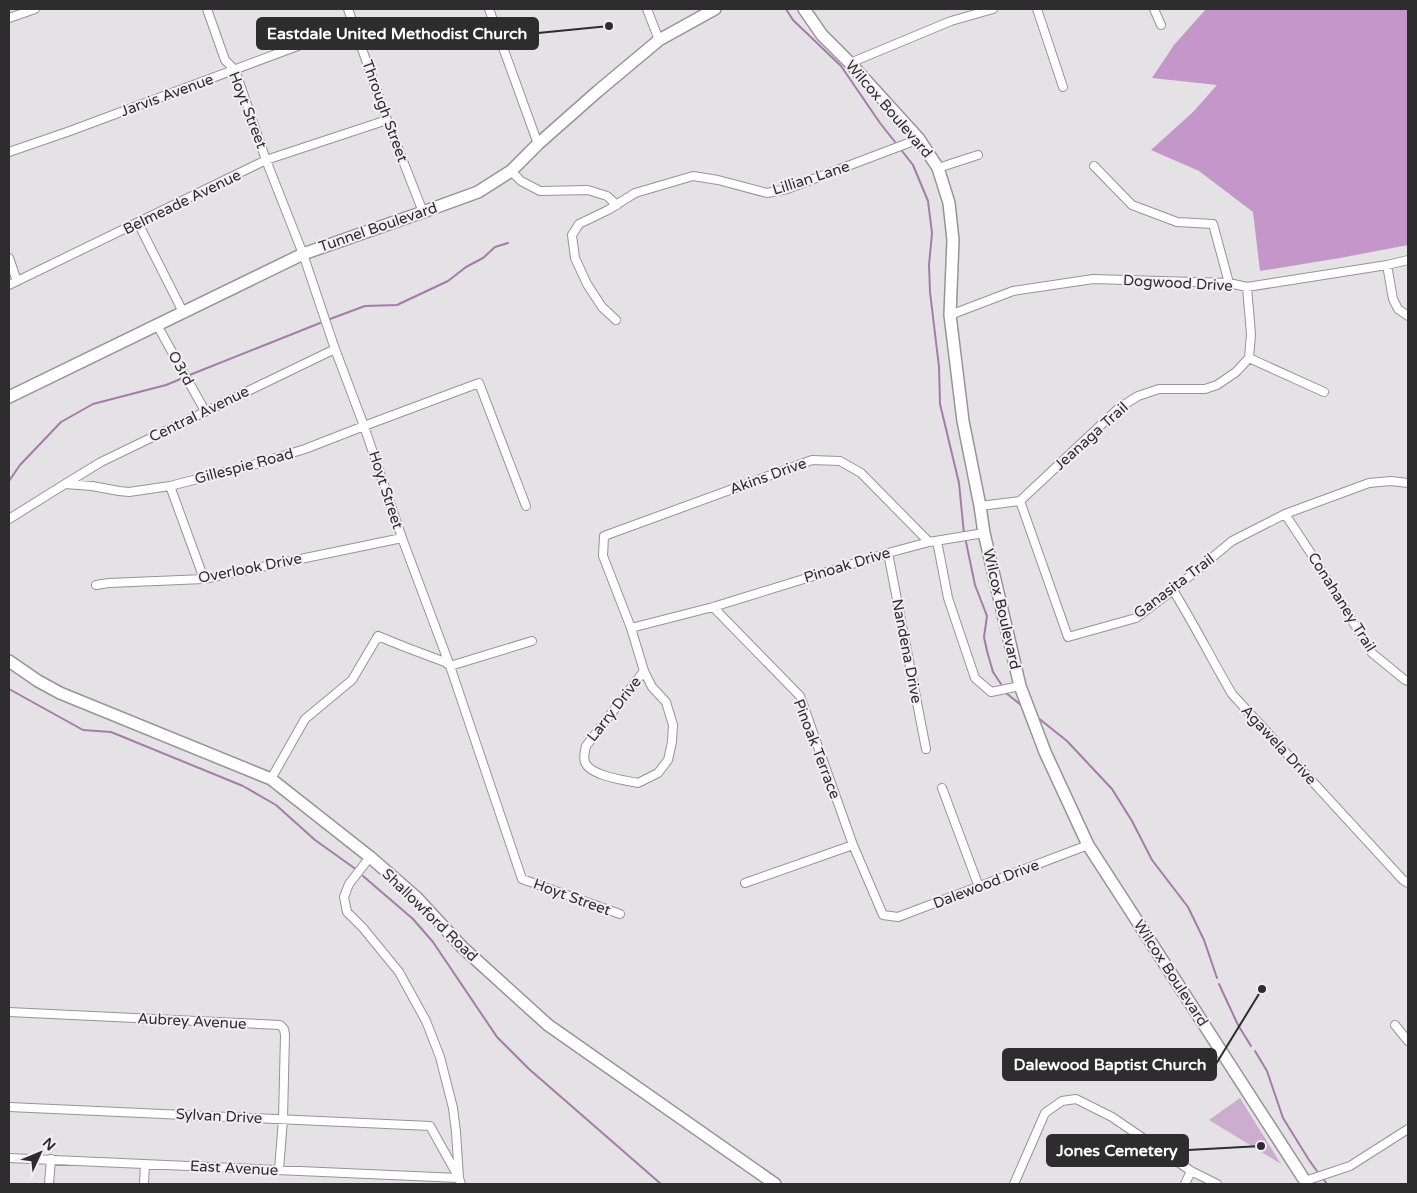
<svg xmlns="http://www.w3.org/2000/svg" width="1417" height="1193" viewBox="0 0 1417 1193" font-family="'Varela Round',sans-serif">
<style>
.green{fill:#ccadcf}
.forest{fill:#c496c9}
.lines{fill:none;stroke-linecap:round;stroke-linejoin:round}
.stream{stroke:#a67aab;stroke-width:2}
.street-casing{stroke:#969496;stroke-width:10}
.secondary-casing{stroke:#969496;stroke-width:14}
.street{stroke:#fff;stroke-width:8}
.secondary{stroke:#fff;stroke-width:11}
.labels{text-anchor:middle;stroke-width:4;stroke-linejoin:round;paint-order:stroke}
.street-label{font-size:15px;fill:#2e2d2e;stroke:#f2eff2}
.leader{fill:none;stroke:#2e2d2e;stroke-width:2}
.callout-dot{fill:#2e2d2e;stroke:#f2eff2;stroke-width:2}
.callout{fill:#2e2d2e;stroke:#2e2d2e;stroke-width:2}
.callout-label{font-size:16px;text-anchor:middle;font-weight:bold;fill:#fff}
</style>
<rect width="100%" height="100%" fill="#e5e2e5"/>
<path class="green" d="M 1240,1098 L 1281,1164 L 1209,1120 Z"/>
<path class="forest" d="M 1206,9 L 1408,9 L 1408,245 L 1340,258 L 1260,271 L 1253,212 L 1199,171 L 1151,150 L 1193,112 L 1217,85 L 1152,78 L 1174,45 Z"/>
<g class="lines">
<path class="stream" d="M 786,9 L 793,20 L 841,66 L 880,123 L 895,142
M 902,151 L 913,165 L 928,201 L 932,233 L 929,265 L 930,292 L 939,367 L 940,404 L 959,483 L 964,534
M 330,319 L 365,306 L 397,305 L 448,281 L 466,267 L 483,258 L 495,247 L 508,243
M 187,376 L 320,323
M 9,481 L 20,465 L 61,422 L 93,404 L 166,385 L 183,378
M 966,542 L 975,585 L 987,616 L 984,637 L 987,651 L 993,672 L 1001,684
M 9,689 L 83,730 L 111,732 L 243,786 L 276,805 L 315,840 L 357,870
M 1006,693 L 1021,705
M 1037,717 L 1067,741 L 1112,789 L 1132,821 L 1152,860 L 1188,907 L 1204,940 L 1217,978
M 363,876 L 413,919 L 433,942 L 497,1037 L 529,1069 L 661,1184
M 1219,984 L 1238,1025 L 1251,1046
M 1255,1051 L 1267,1071 L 1283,1118 L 1309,1160 L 1317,1171
M 1324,1180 L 1327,1184"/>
<defs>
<path id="street" d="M 207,9 L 225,60 L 235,70 L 266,160 L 303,254 L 335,349 L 364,426 L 402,538 L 450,666 L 522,879 L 620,914
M 348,9 L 387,120 L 423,212
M 489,9 L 538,144
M 647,9 L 659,40
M 1037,9 L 1063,87
M 1154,9 L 1161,25
M 9,18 L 35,9
M 850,63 L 951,21 L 993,9
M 9,152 L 70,131 L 354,25
M 1094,166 L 1132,205 L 1177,222 L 1213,224 L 1229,283
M 938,168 L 978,155
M 511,171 L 521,181 L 540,191 L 588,190 L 607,196 L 617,205
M 138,223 L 183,312
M 9,258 L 17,281
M 1387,265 L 1393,299 L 1398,309 L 1408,316
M 9,285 L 266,160 L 387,120
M 950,315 L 1013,291 L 1093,279 L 1229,283 L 1247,287 L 1387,265 L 1408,260
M 616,320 L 602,307 L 587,284 L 575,258 L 572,235 L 579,224 L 608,210 L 635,193 L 693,176 L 718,180 L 767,193 L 787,189 L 919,139
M 157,325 L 205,411
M 1249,358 L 1324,392
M 65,484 L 101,462 L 335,349
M 170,486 L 204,579
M 1020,501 L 1068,637 L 1136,618 L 1173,590 L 1232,541 L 1285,514 L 1369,483 L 1391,481 L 1408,483
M 980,506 L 1020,501 L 1119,408 L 1138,396 L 1159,389 L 1205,389 L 1217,385 L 1236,372 L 1249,358 L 1251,334 L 1247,287
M 1285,514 L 1310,552 L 1372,653 L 1405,680 L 1408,681
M 9,519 L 65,484 L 92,486 L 119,491 L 129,492 L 170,486 L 256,464 L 305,449 L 364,426 L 479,383 L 526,506
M 937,541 L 948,598 L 975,678 L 991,692 L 1020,686
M 888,553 L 926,749
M 96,585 L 109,583 L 204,579 L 402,538
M 1173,590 C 1194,624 1212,660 1232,694 L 1403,880 L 1408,883
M 713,607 L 800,696 L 853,845 L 883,915 L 898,917 L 1088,845
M 631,628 L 713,607 L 888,553 L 929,542 L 984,533
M 644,671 L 631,628 L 603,556 L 604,536 L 812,460 L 840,461 L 861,473 L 929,542
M 644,671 L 652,687 L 666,702 L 673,725 L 672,742 L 668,760 L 658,773 L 638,783 C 624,780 590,776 585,762 C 583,757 585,751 586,746 Z
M 271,779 L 305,719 L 352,680 L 378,636 L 405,647 L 445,662 L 450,666 L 532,641
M 942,788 L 979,887
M 745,883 L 853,845
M 9,1012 L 280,1025 L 284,1029 L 285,1035 L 283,1119 L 279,1170
M 1395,1025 L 1408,1041
M 9,1107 L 430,1126 L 459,1178 L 461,1184
M 9,1158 L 459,1178 L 456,1132 L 453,1108 L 440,1057 L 426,1021 L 399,972 L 363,928 L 347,912 L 344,897 L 349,884 L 370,857
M 1305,1181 L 1350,1166 L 1408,1129
M 49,1184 L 51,1159
M 144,1184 L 145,1164
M 1014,1184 L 1045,1113 L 1062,1101 L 1076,1099 L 1112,1117 L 1191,1171 L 1217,1184
M 1185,1184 L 1191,1171"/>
<path id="secondary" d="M 804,9 L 822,35 L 850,63 L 919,139 L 938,168 L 949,203 L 953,240 L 950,315 L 963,421 L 980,506 L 984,533 L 1020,686 L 1045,752 L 1088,845 L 1307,1184
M 9,397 L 303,254 L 423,212 L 478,192 L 511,171 L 538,144 L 598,91 L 659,40 L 715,9
M 9,661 L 38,681 L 60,693 L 271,779 L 370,857 L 417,898 L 462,947 L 548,1025 L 775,1184"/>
</defs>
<use href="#street" class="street-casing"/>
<use href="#secondary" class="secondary-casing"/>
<use href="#street" class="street"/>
<use href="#secondary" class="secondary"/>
</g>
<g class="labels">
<g class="street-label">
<text transform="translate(167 95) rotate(-20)" y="5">Jarvis Avenue</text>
<text transform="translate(889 109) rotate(49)" y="5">Wilcox Boulevard</text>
<text transform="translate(248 110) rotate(69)" y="5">Hoyt Street</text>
<text transform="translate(385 111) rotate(70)" y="5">Through Street</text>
<text transform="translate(811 178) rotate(-18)" y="5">Lillian Lane</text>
<text transform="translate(182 202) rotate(-26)" y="5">Belmeade Avenue</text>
<text transform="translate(378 227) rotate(-19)" y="5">Tunnel Boulevard</text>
<text transform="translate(1178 283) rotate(3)" y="5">Dogwood Drive</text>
<text transform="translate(181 368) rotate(61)" y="5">O3rd</text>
<text transform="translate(199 414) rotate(-26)" y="5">Central Avenue</text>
<text transform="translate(1091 436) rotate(-42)" y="5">Jeanaga Trail</text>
<text transform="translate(244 466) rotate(-15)" y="5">Gillespie Road</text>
<text transform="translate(768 476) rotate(-20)" y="5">Akins Drive</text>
<text transform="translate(386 490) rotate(72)" y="5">Hoyt Street</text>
<text transform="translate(847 565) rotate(-17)" y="5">Pinoak Drive</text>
<text transform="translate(250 568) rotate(-11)" y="5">Overlook Drive</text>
<text transform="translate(1174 586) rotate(-37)" y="5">Ganasita Trail</text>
<text transform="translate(1342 602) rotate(58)" y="5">Conahaney Trail</text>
<text transform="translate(1002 609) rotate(77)" y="5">Wilcox Boulevard</text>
<text transform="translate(907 651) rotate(79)" y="5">Nandena Drive</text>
<text transform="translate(614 709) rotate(-52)" y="5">Larry Drive</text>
<text transform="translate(1279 745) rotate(47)" y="5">Agawela Drive</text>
<text transform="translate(817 749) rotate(69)" y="5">Pinoak Terrace</text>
<text transform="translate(986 884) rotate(-21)" y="5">Dalewood Drive</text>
<text transform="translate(572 897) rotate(20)" y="5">Hoyt Street</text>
<text transform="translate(430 915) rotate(44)" y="5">Shallowford Road</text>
<text transform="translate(1171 973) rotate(57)" y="5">Wilcox Boulevard</text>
<text transform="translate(192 1021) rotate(3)" y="5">Aubrey Avenue</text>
<text transform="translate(219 1116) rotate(3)" y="5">Sylvan Drive</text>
<text transform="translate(234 1168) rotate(3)" y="5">East Avenue</text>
</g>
</g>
<path class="leader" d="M609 26L538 33M1262 989L1216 1064M1261 1146L1188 1150"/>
<g class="callout-dot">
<circle cx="609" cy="26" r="5"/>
<circle cx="1262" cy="989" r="5"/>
<circle cx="1261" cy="1146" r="5"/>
</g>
<g class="callout">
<rect x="257" y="18" width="281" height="31" rx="5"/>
<rect x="1003" y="1049" width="213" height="31" rx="5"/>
<rect x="1047" y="1135" width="141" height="31" rx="5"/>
</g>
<g class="callout-label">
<text x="397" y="39">Eastdale United Methodist Church</text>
<text x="1110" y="1070">Dalewood Baptist Church</text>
<text x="1117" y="1156">Jones Cemetery</text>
</g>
<rect width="1417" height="1193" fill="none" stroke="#2e2d2e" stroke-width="20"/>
<g transform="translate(40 1153) rotate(46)" stroke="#f2eff2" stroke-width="4" paint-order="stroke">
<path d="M0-4L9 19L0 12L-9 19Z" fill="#2e2d2e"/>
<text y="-8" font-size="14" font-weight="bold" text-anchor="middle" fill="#2e2d2e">N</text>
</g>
</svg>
